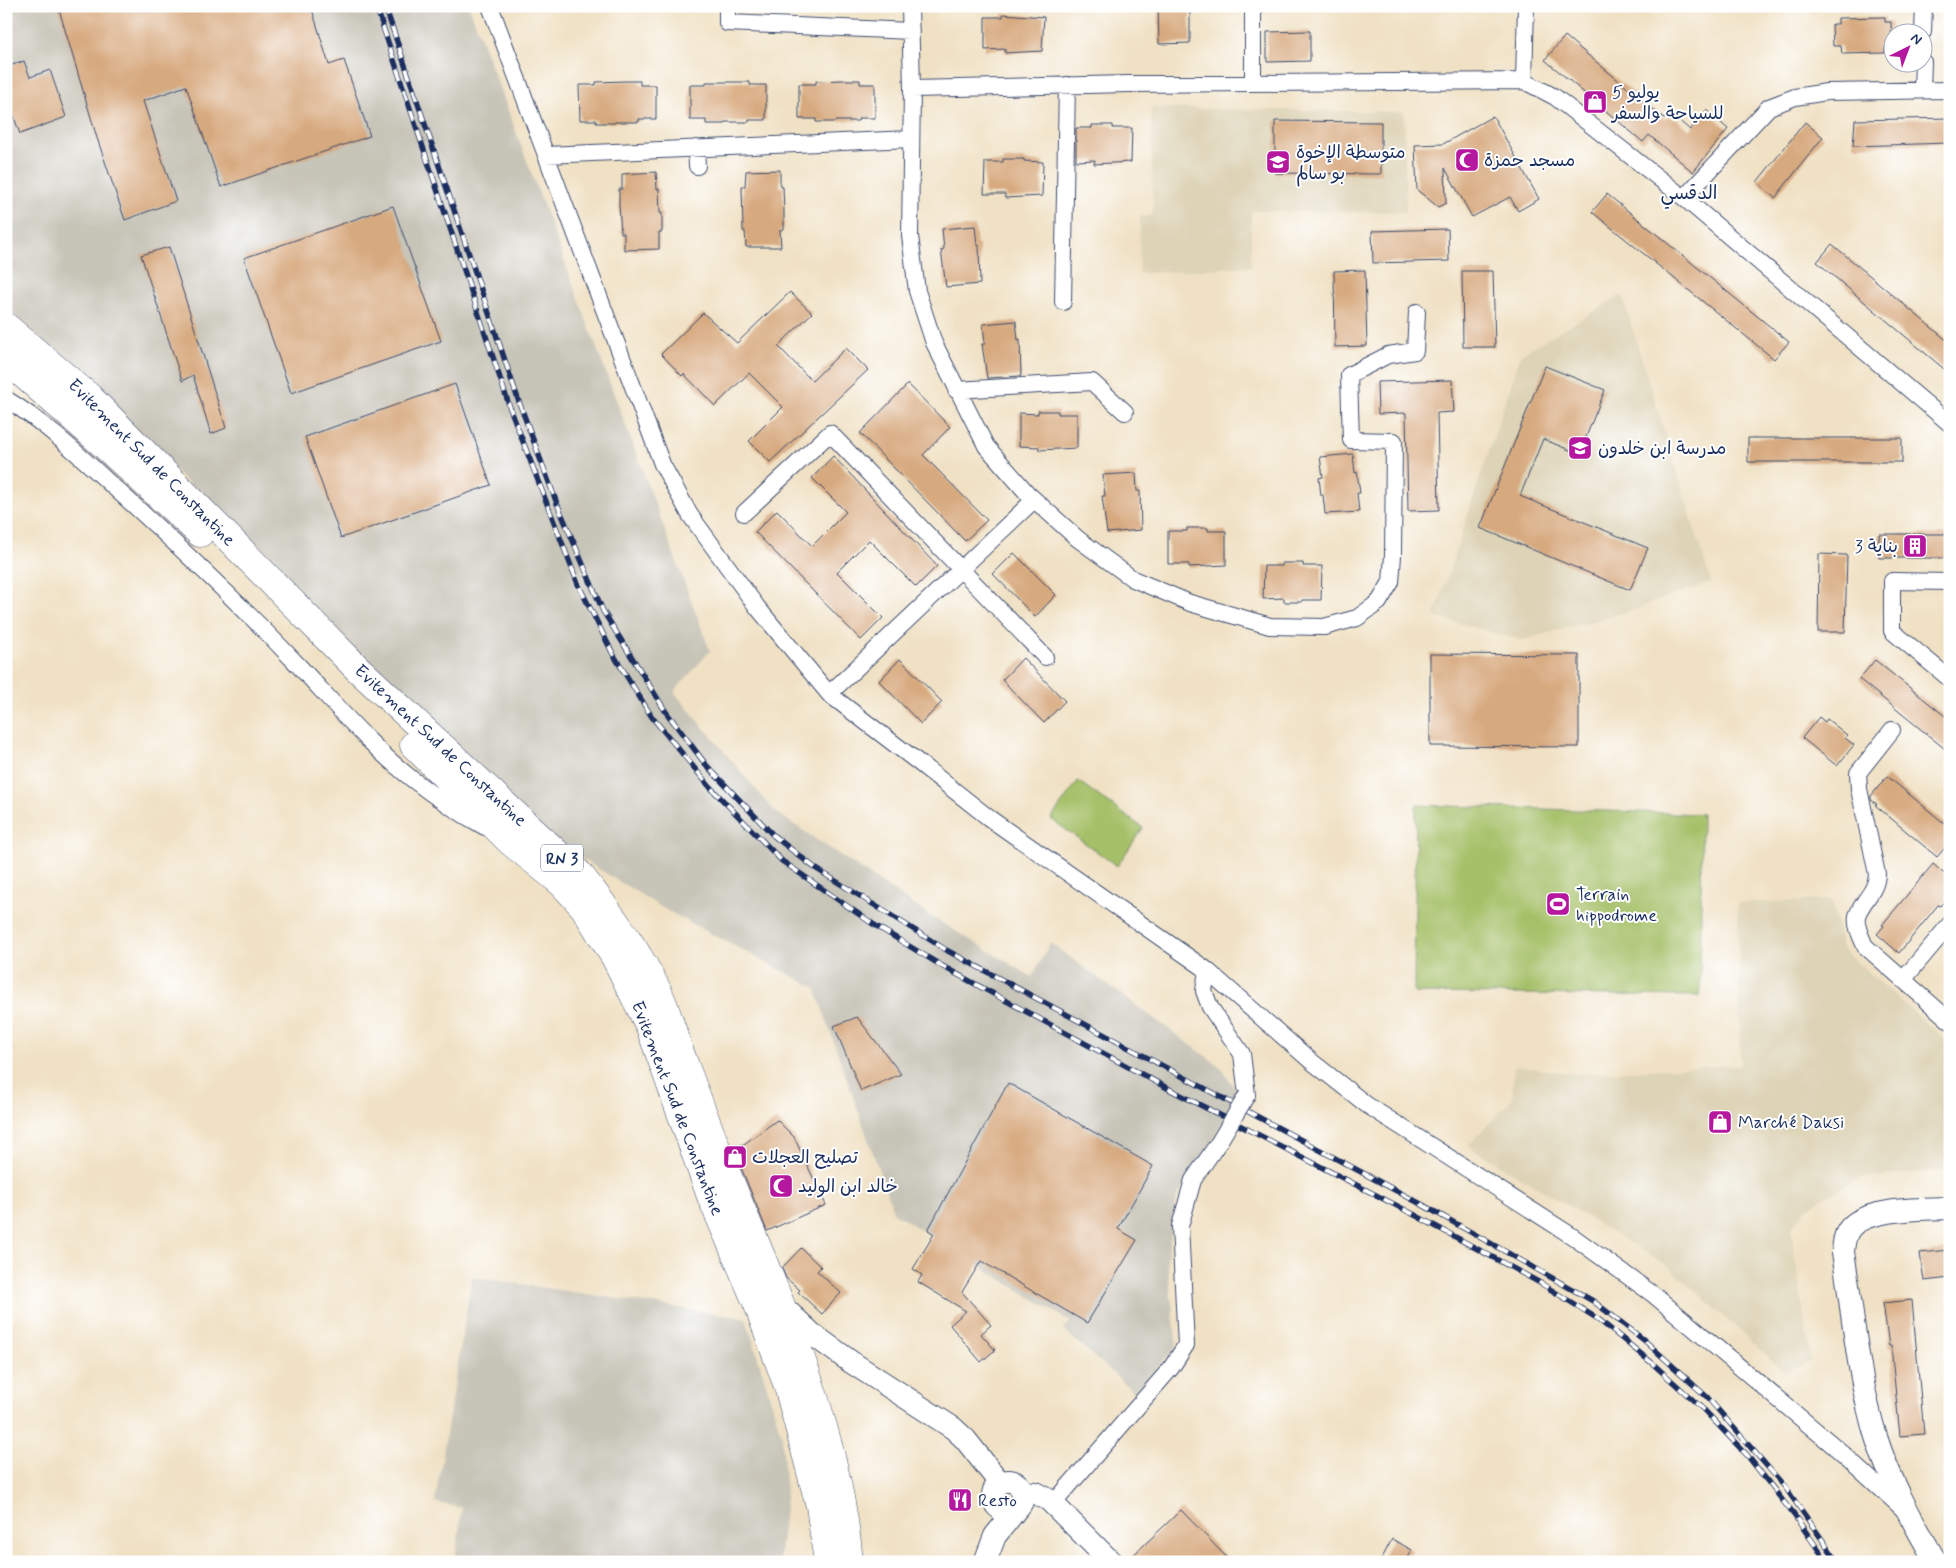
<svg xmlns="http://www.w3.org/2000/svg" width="1956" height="1568" viewBox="0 0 1956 1568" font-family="Mynerve,'Playpen Sans Arabic',sans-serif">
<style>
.built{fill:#ddd3b6}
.industrial{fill:#c7c4b8}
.green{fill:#a5c067;stroke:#607862}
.building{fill:#d7a97e}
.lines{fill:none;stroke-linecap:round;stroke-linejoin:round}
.street-casing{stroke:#3b4a6d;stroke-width:18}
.secondary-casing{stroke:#3b4a6d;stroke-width:24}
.highway-casing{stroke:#3b4a6d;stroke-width:29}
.street{stroke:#fff;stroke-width:16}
.secondary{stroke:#fff;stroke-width:22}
.highway{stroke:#fff;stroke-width:28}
.rail-casing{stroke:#1b2f5e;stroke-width:5.5}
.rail{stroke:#fff;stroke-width:4;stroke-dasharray:11;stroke-linecap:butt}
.street-bridge-casing{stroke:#3b4a6d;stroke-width:18;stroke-linecap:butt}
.street-bridge{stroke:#fff;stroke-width:16}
.labels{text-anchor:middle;stroke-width:4;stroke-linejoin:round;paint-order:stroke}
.shield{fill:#fff;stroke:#5f6d8e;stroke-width:1}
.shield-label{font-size:16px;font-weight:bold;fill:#1b2f5e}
.poi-label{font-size:18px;fill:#1b2f5e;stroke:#fff;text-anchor:start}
.street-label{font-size:18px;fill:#1b2f5e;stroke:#fff}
.neighbourhood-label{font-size:19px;fill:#1b2f5e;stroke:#fff}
</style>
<rect width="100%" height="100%" fill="#fff"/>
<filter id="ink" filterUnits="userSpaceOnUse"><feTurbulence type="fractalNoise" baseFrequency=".02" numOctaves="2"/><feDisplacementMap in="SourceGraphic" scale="10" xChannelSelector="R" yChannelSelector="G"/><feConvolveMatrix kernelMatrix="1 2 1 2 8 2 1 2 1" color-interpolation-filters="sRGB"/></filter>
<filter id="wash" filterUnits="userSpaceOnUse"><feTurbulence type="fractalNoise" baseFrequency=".0096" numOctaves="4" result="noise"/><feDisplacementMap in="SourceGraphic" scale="20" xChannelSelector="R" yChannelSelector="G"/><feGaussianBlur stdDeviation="1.12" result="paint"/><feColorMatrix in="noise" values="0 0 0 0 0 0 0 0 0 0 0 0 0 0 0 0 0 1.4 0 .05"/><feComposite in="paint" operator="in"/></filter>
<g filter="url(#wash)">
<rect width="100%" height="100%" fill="#f0e1c4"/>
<path class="built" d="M 1151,108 L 1404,112 L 1406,212 L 1251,211 L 1251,266 L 1139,274 L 1140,217 L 1153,215 Z
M 1622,295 L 1711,582 L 1627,612 L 1522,640 L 1434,617 L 1521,354 Z
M 1832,900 L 1842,949 L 1950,1044 L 1950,1169 L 1859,1178 L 1806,1208 L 1791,1230 L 1811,1361 L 1785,1372 L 1667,1265 L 1468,1146 L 1512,1099 L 1514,1066 L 1575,1074 L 1740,1065 L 1738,903 Z"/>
<path class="industrial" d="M 6,6 L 469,6 L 710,651 L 674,692 L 774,811 L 929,915 L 1032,977 L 1050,943 L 1221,1067 L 1240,1097 L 1177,1197 L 1167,1260 L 1177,1347 L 1134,1392 L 1063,1329 L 1071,1322 L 894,1213 L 815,988 L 666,910 L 566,849 L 515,812 L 171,466 L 6,309 Z
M 472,1277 L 746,1318 L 782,1437 L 786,1498 L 779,1562 L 455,1562 L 462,1508 L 435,1502 Z"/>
<path class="green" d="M 1078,781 L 1143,828 L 1117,866 L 1051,819 Z
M 1416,805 L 1702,814 L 1700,996 L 1414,993 Z"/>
<g id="blocks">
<path class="building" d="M 58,6 L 311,6 L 329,65 L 344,60 L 370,136 L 221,187 L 186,86 L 143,101 L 176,201 L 125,220 L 97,138 Z
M 1158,6 L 1190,6 L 1190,43 L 1159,44 Z
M 1003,14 L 1044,17 L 1042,51 L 1005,53 L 1005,49 L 985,50 L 985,17 L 1003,17 Z
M 1885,17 L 1885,22 L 1891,22 L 1892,48 L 1885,48 L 1885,53 L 1842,54 L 1841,46 L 1833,46 L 1832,24 L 1838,24 L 1838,18 Z
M 1310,31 L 1310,61 L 1267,62 L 1267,32 Z
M 1565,36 L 1665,119 L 1668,115 L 1674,120 L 1676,118 L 1690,130 L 1706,110 L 1728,129 L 1693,172 L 1649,135 L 1643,142 L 1545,60 Z
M 24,61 L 30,77 L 50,70 L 66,117 L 20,134 L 6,95 L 6,67 Z
M 844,80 L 860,80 L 860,84 L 875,84 L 875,118 L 859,118 L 858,121 L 835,121 L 835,122 L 816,122 L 816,119 L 799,119 L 799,84 L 816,84 L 816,81 Z
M 625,81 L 640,81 L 640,85 L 656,85 L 656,119 L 639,119 L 639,122 L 615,122 L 615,123 L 596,123 L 596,120 L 580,120 L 579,85 L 596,85 L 596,82 Z
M 706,82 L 750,82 L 750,85 L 766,85 L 766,120 L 749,120 L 749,122 L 725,122 L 725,124 L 706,124 L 706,120 L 690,120 L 690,85 L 706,85 Z
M 1493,116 L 1539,199 L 1518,211 L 1510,197 L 1472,217 L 1445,168 L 1446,203 L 1438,207 L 1417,190 L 1415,145 L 1443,144 Z
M 1950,118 L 1950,143 L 1853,146 L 1855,120 Z
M 1275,121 L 1381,122 L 1381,174 L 1275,173 Z
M 1805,122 L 1823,137 L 1775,198 L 1757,182 Z
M 1092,125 L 1113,125 L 1113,128 L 1132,128 L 1131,162 L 1094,164 L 1095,160 L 1076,161 L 1076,128 L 1092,128 Z
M 1003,159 L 1024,159 L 1024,161 L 1043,162 L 1042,196 L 1005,198 L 1005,194 L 984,194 L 985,162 L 1003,162 Z
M 780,170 L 780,187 L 783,187 L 784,212 L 784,229 L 780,230 L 781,247 L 746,247 L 745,231 L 743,231 L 742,186 L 745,186 L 746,171 Z
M 656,172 L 657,189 L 659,189 L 660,213 L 662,213 L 662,232 L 659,232 L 659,249 L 624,250 L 624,233 L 621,233 L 619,205 L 619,189 L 622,189 L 622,174 Z
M 1607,194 L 1789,342 L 1774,359 L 1592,212 Z
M 393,206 L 441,341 L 291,393 L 244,258 Z
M 975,226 L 977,245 L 979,245 L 980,284 L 946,287 L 941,250 L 944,249 L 942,229 Z
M 1448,229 L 1449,261 L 1373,263 L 1372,231 Z
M 1832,244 L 1950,343 L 1950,374 L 1817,262 Z
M 169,247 L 226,428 L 211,434 L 193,375 L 182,381 L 141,255 Z
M 1365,270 L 1367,346 L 1335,347 L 1334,271 Z
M 1462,271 L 1493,271 L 1495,347 L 1463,347 Z
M 790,292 L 812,313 L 778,346 L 812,381 L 846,348 L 868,370 L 770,462 L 749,441 L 783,407 L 749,373 L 715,406 L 684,374 L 682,376 L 661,354 L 703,313 L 737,343 Z
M 1016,321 L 1018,340 L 1020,339 L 1021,376 L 987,378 L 982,344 L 985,344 L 983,324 Z
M 1545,366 L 1605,390 L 1579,454 L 1543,439 L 1520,496 L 1648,548 L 1630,590 L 1480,528 Z
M 1452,380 L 1454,412 L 1437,413 L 1439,510 L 1408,511 L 1406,413 L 1378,414 L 1377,382 Z
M 455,384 L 491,485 L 341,538 L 305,437 Z
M 908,384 L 950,427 L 923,455 L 987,520 L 965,541 L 860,433 Z
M 1038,411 L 1058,411 L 1058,414 L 1077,414 L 1077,448 L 1039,450 L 1039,447 L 1019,446 L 1019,413 L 1038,414 Z
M 1748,438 L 1902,438 L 1902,462 L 1748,462 Z
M 1353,454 L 1355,473 L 1357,472 L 1360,493 L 1357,493 L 1359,512 L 1325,514 L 1323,495 L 1321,495 L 1319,478 L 1323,477 L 1320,457 Z
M 833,456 L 937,566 L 916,587 L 869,540 L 837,572 L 883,618 L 861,640 L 755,532 L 777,510 L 812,546 L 846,512 L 812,478 Z
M 1136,473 L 1137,491 L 1140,491 L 1141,530 L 1107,533 L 1102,496 L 1105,496 L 1103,475 Z
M 1187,528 L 1208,528 L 1208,531 L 1226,531 L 1226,565 L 1189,567 L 1189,564 L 1168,564 L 1168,531 L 1187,531 Z
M 1879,534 L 1950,534 L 1950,558 L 1879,558 Z
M 1014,553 L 1056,595 L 1035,617 L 993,574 Z
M 1819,554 L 1847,555 L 1845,632 L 1818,632 Z
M 1282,563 L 1303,563 L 1303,566 L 1322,566 L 1321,600 L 1302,600 L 1302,602 L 1284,602 L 1284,598 L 1263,599 L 1264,566 L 1282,566 Z
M 1430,654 L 1579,655 L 1579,747 L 1430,746 Z
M 1023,658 L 1065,701 L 1044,723 L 1002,680 Z
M 900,659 L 942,702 L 921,724 L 879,681 Z
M 1875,660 L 1950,720 L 1950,753 L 1859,679 Z
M 1819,717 L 1825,722 L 1827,719 L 1847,735 L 1845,738 L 1854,745 L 1837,766 L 1802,738 Z
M 1887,776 L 1950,828 L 1950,842 L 1937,857 L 1875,805 L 1877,804 L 1871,800 L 1871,796 Z
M 1933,864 L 1950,879 L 1950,895 L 1940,906 L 1938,905 L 1899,953 L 1877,934 L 1884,926 L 1882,925 Z
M 857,1017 L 901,1074 L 861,1091 L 834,1026 Z
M 1008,1083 L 1153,1166 L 1118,1229 L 1137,1240 L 1087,1323 L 981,1261 L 962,1292 L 991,1325 L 981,1334 L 995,1350 L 981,1362 L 950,1325 L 966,1311 L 918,1282 L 922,1275 L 913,1269 L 934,1234 L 928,1230 Z
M 777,1120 L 794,1137 L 826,1205 L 767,1231 L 733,1148 L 744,1144 Z
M 801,1248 L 821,1267 L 817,1271 L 841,1293 L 822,1314 L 798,1292 L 800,1290 L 786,1278 L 782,1268 Z
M 1950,1250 L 1950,1278 L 1924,1281 L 1920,1253 Z
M 1912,1300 L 1924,1434 L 1900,1436 L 1891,1346 L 1889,1346 L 1883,1303 Z
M 1181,1510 L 1231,1562 L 1126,1562 Z
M 1392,1539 L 1412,1550 L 1406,1562 L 1380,1562 Z"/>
</g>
</g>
<g filter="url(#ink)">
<use href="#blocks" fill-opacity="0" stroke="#3b4a6d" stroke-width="1"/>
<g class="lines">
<defs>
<path id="street" d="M 490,6 L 662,464 L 690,515 L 757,607 L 829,694 L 918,762 L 989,818 L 1207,970 L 1311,1061 L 1367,1105 L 1572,1236 L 1654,1295 L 1841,1452 L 1902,1508
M 727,6 L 727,23 L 911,31
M 910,6 L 912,89 L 910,236 L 917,291 L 934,343 L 986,446 L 1028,494 L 1078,539 L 1133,579 L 1190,603 L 1270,626 L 1324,627 L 1357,618 L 1379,602 L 1391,582 L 1393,556 L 1394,441 L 1351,440 L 1349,375 L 1388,355 L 1415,351 L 1417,312
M 1923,32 L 1924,6
M 1524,81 L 1526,6
M 1253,83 L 1253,6
M 912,89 L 1129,84 L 1524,81 L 1555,97 L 1684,198 L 1950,424
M 1922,90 L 1923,62
M 696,148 L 697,166
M 546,155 L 911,139
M 1684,198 L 1769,107 L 1795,97 L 1827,92 L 1950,90
M 1063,302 L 1067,85
M 956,390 L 1092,382 L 1125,412
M 6,399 C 47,424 82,458 117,490 C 179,546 240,604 297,664 C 334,703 370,746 412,779 C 435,797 459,813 485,827
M 744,513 L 830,433 L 1045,657
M 1950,582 L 1892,581 L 1892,631 L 1950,679
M 829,694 L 1034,500
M 1892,730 L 1858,773 L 1859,789 L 1877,874 C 1876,893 1862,900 1857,916 C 1855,925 1861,937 1865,946 L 1950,1021
M 1207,970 L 1204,991 L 1210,1007 L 1242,1054 L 1247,1095
M 1903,980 L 1950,924
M 1053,1504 L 1171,1368 L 1186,1345 L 1180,1226 L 1193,1180 L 1219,1142"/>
<path id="secondary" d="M 783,1307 L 812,1334 L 851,1362 L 953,1428 L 965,1439 L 1000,1483
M993 1496a15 15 0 1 1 30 0a15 15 0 1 1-30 0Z
M 1022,1492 L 1036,1493 L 1049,1500 L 1111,1562
M 985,1562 L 995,1536 L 1019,1506
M 1936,1562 C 1913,1522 1890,1481 1876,1437 C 1858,1378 1853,1314 1843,1252 C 1844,1243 1844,1234 1851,1227 C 1868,1208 1925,1209 1950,1208"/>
<path id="highway" d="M 6,327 L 89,397 L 357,668 L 579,874 C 607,909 638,951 657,990 C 666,1008 671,1028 678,1047 C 693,1087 708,1128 724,1167 C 776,1295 837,1422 849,1562
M 6,359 L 102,443 L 200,533
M 414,745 L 511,842 L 562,883 L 584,907 L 615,957 L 650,1027 L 712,1199 L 758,1305 L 788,1386 L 820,1506 L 828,1562"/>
</defs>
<use href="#street" class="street-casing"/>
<use href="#secondary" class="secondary-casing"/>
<use href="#highway" class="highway-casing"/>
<use href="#street" class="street"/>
<use href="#secondary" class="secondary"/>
<use href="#highway" class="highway"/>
<defs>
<path id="rail" d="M 376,6 L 510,408 L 578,584 L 613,654 L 652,717 L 710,787 L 782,861 L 873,924 L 942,966 L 1171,1090 L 1413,1214 L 1542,1284 L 1598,1319 L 1652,1363 L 1704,1410 L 1747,1455 L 1794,1515 L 1827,1562
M 385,6 L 519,402 L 556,501 L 603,611 L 666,712 L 707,766 L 774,836 L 815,868 L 948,951 L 1421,1204 L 1593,1301 L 1644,1340 L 1707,1397 L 1785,1487 L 1838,1562"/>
</defs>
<use href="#rail" class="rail-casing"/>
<use href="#rail" class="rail"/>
<defs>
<path id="street-bridge" d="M 1219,1142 L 1247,1095"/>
</defs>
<use href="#street-bridge" class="street-bridge-casing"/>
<use href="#street-bridge" class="street-bridge"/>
</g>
</g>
<defs>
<symbol id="shop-square" viewBox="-11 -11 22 22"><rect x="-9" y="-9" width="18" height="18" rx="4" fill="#b5179e" stroke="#fff"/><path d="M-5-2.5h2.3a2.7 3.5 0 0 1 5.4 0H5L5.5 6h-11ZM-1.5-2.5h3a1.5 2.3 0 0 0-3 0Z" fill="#fff"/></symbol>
<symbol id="mosque-square" viewBox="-11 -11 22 22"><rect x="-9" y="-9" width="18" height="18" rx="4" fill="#b5179e" stroke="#fff"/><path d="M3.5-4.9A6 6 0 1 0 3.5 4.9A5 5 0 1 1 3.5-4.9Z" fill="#fff"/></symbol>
<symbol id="school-square" viewBox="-11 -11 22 22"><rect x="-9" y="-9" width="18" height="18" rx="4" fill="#b5179e" stroke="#fff"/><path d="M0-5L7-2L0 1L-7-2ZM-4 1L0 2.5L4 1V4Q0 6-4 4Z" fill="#fff"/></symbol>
<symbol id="building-square" viewBox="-11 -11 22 22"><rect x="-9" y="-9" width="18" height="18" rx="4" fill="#b5179e" stroke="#fff"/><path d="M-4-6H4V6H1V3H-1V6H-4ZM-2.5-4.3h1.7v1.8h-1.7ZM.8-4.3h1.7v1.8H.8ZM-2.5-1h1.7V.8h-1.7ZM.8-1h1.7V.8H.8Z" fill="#fff"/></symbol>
<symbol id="stadium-square" viewBox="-11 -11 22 22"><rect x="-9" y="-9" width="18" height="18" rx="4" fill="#b5179e" stroke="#fff"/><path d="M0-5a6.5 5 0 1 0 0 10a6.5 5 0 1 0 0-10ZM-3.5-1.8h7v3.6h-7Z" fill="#fff"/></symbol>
<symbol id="restaurant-square" viewBox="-11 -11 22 22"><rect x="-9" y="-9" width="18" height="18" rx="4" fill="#b5179e" stroke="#fff"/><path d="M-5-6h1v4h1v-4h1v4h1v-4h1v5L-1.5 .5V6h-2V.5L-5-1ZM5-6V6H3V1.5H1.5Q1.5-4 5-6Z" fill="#fff"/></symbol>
</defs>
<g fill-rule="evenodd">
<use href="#shop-square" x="1581" y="88" width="28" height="28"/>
<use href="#mosque-square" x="1453" y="146" width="28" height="28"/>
<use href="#school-square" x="1264" y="148" width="28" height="28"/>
<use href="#school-square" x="1566" y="434" width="28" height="28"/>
<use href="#building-square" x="1901" y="532" width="28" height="28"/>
<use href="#stadium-square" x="1544" y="890" width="28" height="28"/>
<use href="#shop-square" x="1706" y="1108" width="28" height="28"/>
<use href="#shop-square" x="721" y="1143" width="28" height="28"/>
<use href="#mosque-square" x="767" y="1172" width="28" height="28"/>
<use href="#restaurant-square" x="946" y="1486" width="28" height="28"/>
</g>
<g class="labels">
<rect class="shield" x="541" y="844.5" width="42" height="27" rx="4"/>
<g class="shield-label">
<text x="562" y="864">RN 3</text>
</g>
<g class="poi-label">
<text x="1612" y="98">5 يوليو<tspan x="1612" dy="21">للسياحة والسفر</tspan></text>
<text x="1296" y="158">متوسطة الإخوة<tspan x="1296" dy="21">بو سالم</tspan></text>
<text x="1484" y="166">مسجد حمزة</text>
<text x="1598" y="454">مدرسة ابن خلدون</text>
<text x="1898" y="552" text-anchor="end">بناية 3</text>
<text x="1576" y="900">Terrain<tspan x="1576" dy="21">hippodrome</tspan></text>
<text x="1738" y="1128">Marché Daksi</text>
<text x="752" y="1163">تصليح العجلات</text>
<text x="798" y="1192">خالد ابن الوليد</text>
<text x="978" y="1506">Resto</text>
</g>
<g class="street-label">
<text transform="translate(152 462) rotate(45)" y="6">Evitement Sud de Constantine</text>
<text transform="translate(441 745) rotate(43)" y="6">Evitement Sud de Constantine</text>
<text transform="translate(678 1108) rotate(69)" y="6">Evitement Sud de Constantine</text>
</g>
<g class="neighbourhood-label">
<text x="1689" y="199">الدقسي</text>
</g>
</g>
<rect width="1956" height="1568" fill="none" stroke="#fff" stroke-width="25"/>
<g transform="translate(1908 48) rotate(42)"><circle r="24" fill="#ffffff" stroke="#a4acbf"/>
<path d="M0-4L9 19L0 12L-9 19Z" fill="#b5179e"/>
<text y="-8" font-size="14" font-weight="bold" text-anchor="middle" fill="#1b2f5e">N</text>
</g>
</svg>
